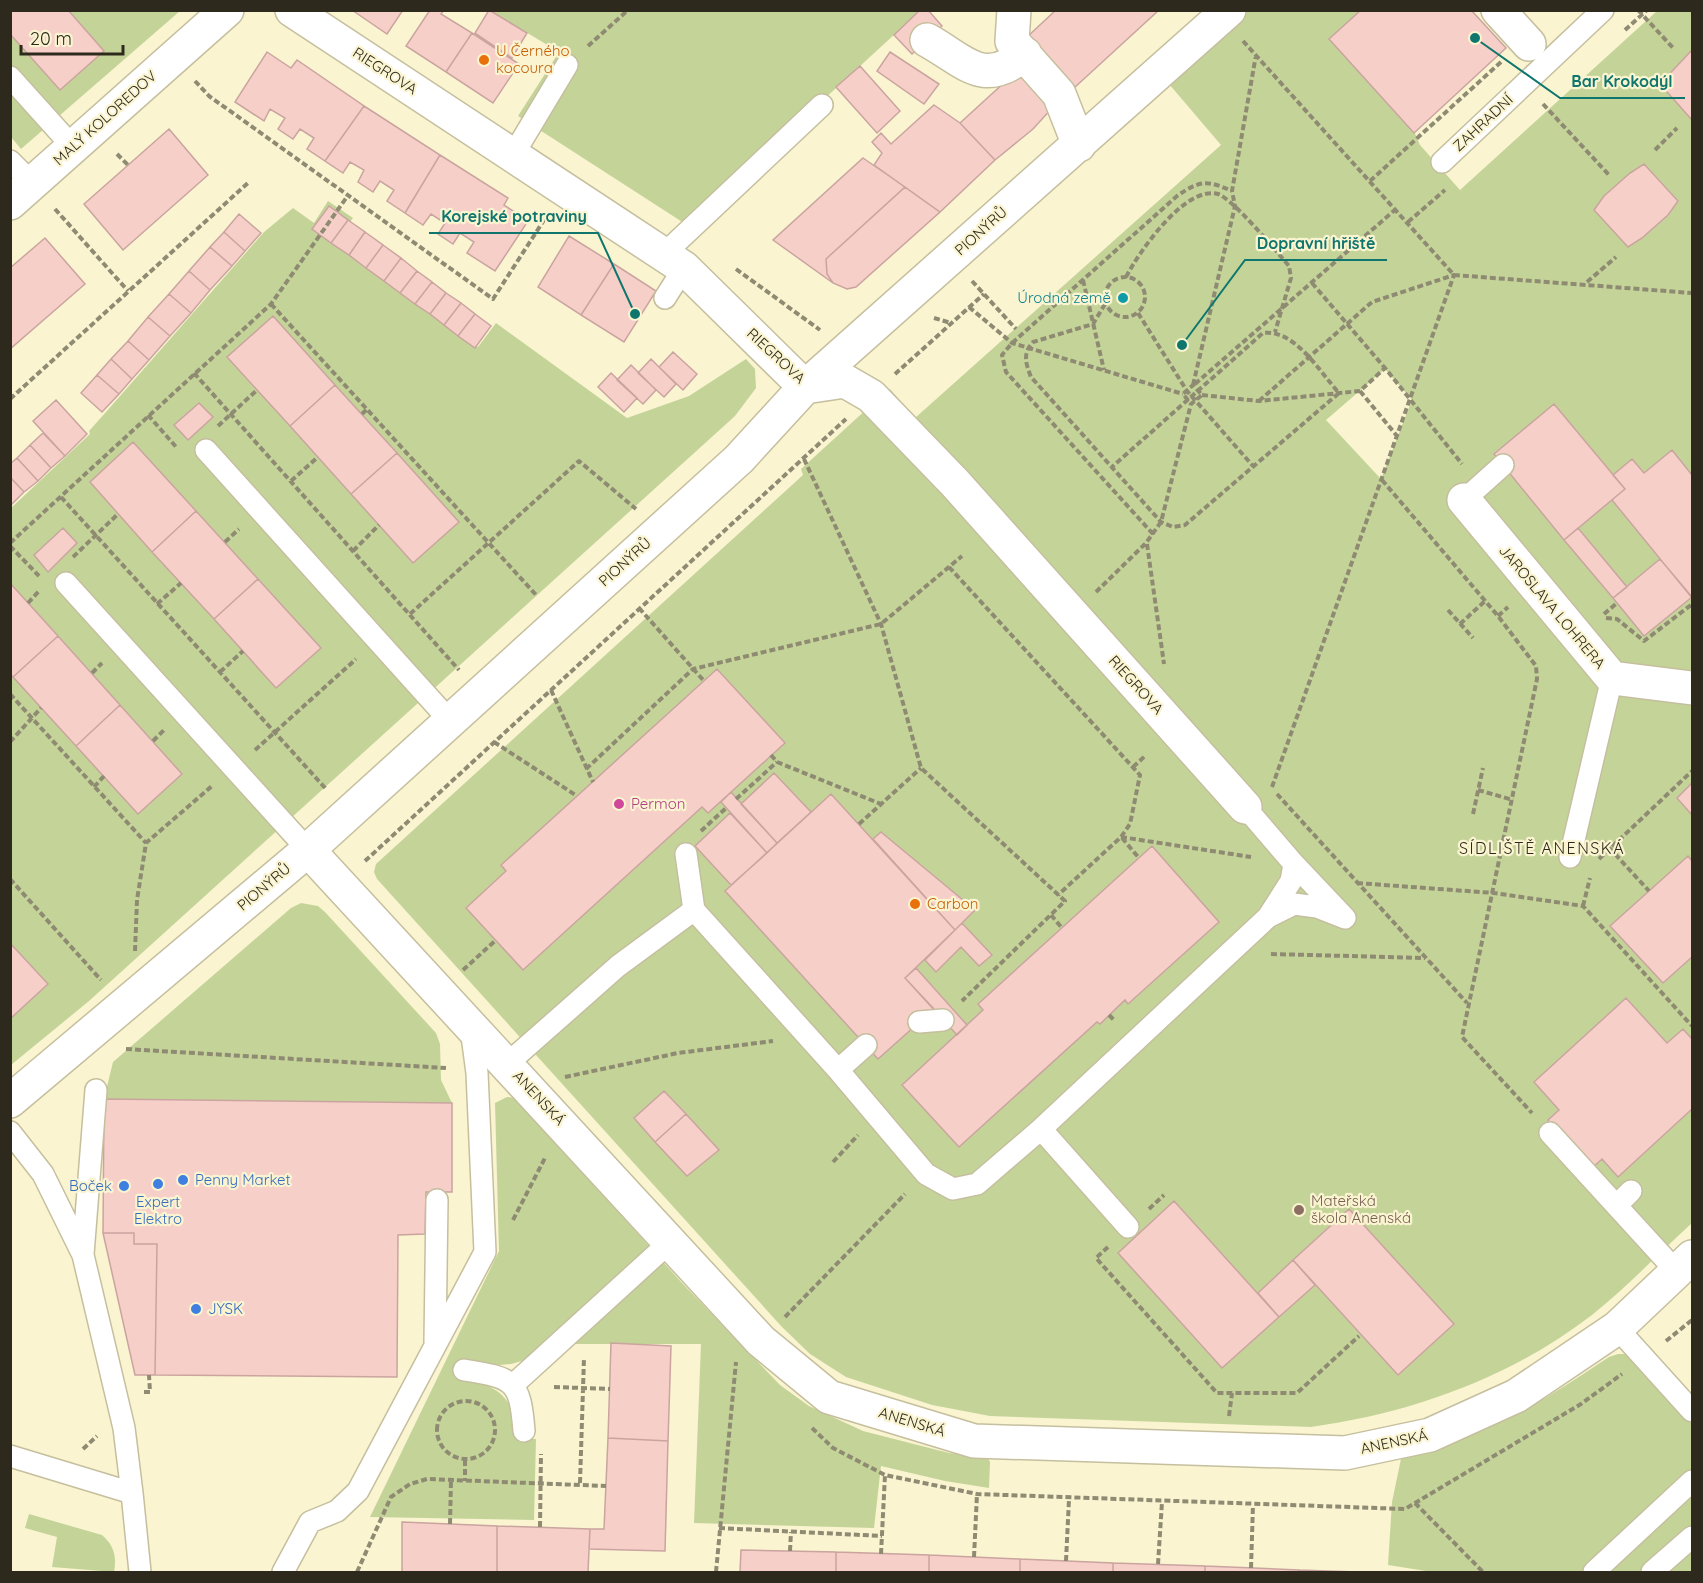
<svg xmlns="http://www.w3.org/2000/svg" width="1703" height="1583" viewBox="0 0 1703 1583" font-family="Quicksand,sans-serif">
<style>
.green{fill:#c4d499;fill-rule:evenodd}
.building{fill:#f7cfc9;stroke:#caa49f;stroke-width:1.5}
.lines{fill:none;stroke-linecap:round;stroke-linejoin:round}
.lane-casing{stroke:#c5bf9e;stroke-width:24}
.street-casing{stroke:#c5bf9e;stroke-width:36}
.path{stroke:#8f8b73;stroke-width:4;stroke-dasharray:6 3;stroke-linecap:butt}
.lane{stroke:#fff;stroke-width:21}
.street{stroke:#fff;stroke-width:33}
.food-dot{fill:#e8710a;stroke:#faf4d1;stroke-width:2}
.culture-dot{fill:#0f9aa8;stroke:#faf4d1;stroke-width:2}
.hotel-dot{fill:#d1479c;stroke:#faf4d1;stroke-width:2}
.shop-dot{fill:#3f7fe0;stroke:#faf4d1;stroke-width:2}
.education-dot{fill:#8d6e63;stroke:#faf4d1;stroke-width:2}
.labels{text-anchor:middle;stroke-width:4.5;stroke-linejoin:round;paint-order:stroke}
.food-label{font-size:15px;fill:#c56008;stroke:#faf4d1;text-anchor:start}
.street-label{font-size:15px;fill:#2d2a1d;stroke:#faf4d1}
.culture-label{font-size:15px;fill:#0d838f;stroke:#faf4d1;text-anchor:end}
.hotel-label{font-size:15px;fill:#b23c85;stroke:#faf4d1;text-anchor:start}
.shop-label{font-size:15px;fill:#366cbe;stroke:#faf4d1;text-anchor:start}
.education-label{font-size:15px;fill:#785e54;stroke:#faf4d1;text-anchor:start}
.neighbourhood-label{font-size:16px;letter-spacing:1.5px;fill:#2d2a1d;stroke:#faf4d1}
.leader{fill:none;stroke:#0f766e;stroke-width:2}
.callout-dot{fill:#0f766e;stroke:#faf4d1;stroke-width:2}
.callout-label{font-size:16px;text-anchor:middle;font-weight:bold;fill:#0f766e;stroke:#faf4d1;stroke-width:4.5;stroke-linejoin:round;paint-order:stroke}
</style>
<rect width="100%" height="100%" fill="#faf4d1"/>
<path class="green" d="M 10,11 L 180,11 L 21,149 L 11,137 Z
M 491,11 L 920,11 L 687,225 L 518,116 L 559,52 Z
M 1248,11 L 1361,11 L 1420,145 L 1460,190 L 1657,11 L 1692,11 L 1692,1223 C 1659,1253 1627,1287 1592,1315 C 1510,1378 1412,1413 1311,1427 L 990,1416 L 932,1405 L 846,1377 L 810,1354 L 782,1327 L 377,879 L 374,872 L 376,864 L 803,475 L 801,469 L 880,397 L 890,389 L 915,418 L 1221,145 L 1169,84 ZM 1385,369 L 1412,400 L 1381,479 L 1326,420 Z
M 328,201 L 353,218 L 334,243 L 478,347 L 496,323 L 627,418 L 689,396 L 746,359 L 755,369 L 756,388 L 735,416 L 89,1001 L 11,1065 L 11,508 L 90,434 L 89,431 L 106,412 L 264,232 L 293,208 L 314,223 Z
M 301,903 L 318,906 L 325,912 L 436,1033 L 440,1044 L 441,1080 L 452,1103 L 104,1099 L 113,1062 L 291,908 Z
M 507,1097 L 516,1098 L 682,1283 L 780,1385 L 809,1406 L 863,1431 L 949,1453 L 987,1457 L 990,1462 L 989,1488 L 945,1481 L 881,1466 L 874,1528 L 694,1523 L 701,1344 L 550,1344 L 525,1360 L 511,1364 L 488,1366 L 463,1360 L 459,1378 C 500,1386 513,1396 519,1438 L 536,1439 L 534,1520 L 370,1517 L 499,1251 L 495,1103 Z
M 1618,1354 L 1627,1354 L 1692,1419 L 1692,1572 L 1432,1572 L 1388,1565 L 1392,1502 L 1402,1454 C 1485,1439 1540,1403 1609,1357 Z
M 29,1514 L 102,1535 C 114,1545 117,1557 114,1572 L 52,1567 L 57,1537 L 25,1528 Z"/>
<path class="building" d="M 10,10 L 68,10 L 104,51 L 60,90 L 10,34 Z
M 352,10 L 403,10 L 387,34 Z
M 430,10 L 444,10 L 441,14 L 472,33 L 446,72 L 406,46 Z
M 489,10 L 527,33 L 512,58 L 475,33 Z
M 920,10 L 928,10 L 942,26 L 912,54 L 894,35 Z
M 1056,10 L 1159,10 L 1074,88 L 1027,37 Z
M 1361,10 L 1471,10 L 1506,48 L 1414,133 L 1329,39 Z
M 472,33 L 519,64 L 493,103 L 446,72 Z
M 1692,50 L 1692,120 L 1660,84 Z
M 267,52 L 291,68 L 297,60 L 364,106 L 325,161 L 307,149 L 314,138 L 300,129 L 293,139 L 278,129 L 285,118 L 270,109 L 264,121 L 235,102 Z
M 890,52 L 939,84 L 924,104 L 877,71 Z
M 860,66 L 900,111 L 877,133 L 836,87 Z
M 1019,69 L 1053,107 L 1033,129 L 995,160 L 960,123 Z
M 934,105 L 960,123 L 995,160 L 940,212 L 874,165 L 882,153 L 872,142 L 881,133 L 891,144 Z
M 364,106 L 440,155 L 405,213 L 387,201 L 394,190 L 380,181 L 373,192 L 358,182 L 364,170 L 350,162 L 343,173 L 325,161 Z
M 169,129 L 208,175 L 123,250 L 84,204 Z
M 440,155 L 508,198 L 504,205 L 528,221 L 495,271 L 467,253 L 474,242 L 460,233 L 453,244 L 438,234 L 445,223 L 431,214 L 423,225 L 405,213 Z
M 863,158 L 905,187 L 826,259 L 827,274 L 833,283 L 773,240 Z
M 1644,164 L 1678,201 L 1668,215 L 1642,238 L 1628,247 L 1594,210 L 1604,196 L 1630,173 Z
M 905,187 L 940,212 L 856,287 L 847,289 L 833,283 L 827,274 L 826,259 Z
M 329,206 L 348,220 L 331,243 L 312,229 Z
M 239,214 L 261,233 L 245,251 L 224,232 Z
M 348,220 L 365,232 L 349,255 L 331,243 Z
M 224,232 L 245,251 L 232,266 L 210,247 Z
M 365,232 L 383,245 L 366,268 L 349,255 Z
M 569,236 L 614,264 L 581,315 L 538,287 Z
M 45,238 L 85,284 L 10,349 L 10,268 Z
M 383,245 L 401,258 L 384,281 L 366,268 Z
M 210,247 L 232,266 L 210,290 L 189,271 Z
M 401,258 L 417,271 L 400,293 L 384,281 Z
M 614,264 L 656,291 L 624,342 L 581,315 Z
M 189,271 L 210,290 L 191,313 L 169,294 Z
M 417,271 L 432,282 L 415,304 L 400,293 Z
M 432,282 L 446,293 L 430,314 L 415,304 Z
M 446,293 L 461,303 L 444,325 L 430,314 Z
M 169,294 L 191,313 L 170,336 L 148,317 Z
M 461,303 L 475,314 L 458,336 L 444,325 Z
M 475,314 L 491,326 L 475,348 L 458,336 Z
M 273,316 L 335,385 L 290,426 L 227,357 Z
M 148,317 L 170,336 L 149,360 L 128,341 Z
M 128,341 L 149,360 L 132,379 L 111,359 Z
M 673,352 L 697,374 L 683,390 L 659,367 Z
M 111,359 L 132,379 L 119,394 L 97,375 Z
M 651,359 L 676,384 L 664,397 L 638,373 Z
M 631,365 L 656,390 L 643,404 L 617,380 Z
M 611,373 L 637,398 L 624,412 L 598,387 Z
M 97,375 L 119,394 L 102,412 L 81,393 Z
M 335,385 L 397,453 L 351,494 L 290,426 Z
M 56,400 L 87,434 L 65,456 L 33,421 Z
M 199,403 L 213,417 L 188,440 L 174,425 Z
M 1554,404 L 1625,489 L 1564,540 L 1494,454 Z
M 43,433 L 65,456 L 51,468 L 30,445 Z
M 133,442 L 196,511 L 152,552 L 90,482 Z
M 30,445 L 51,468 L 38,481 L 17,458 Z
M 1672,450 L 1692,475 L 1692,598 L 1612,500 L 1625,489 L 1613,475 L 1632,459 L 1644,473 Z
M 397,453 L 459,522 L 413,563 L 351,494 Z
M 17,458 L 38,481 L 24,492 L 10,477 L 10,464 Z
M 10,477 L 24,492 L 12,504 L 10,502 Z
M 196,511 L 258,579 L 214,619 L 152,552 Z
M 63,528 L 77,543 L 48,572 L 34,555 Z
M 1578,528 L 1627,587 L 1613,598 L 1564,540 Z
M 1660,559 L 1692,597 L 1644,636 L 1613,598 Z
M 258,579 L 321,648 L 276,688 L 214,619 Z
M 10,583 L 58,636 L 13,677 L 10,674 Z
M 58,636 L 120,705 L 76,746 L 13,677 Z
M 717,669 L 785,743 L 708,813 L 702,807 L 523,970 L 466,908 L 506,871 L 501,865 Z
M 120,705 L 182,774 L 138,814 L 76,746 Z
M 774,773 L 811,812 L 777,843 L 741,804 Z
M 1692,783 L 1692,815 L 1677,798 Z
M 731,792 L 777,843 L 767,853 L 721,802 Z
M 831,794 L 955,930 L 905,978 L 934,1009 L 878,1059 L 725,891 Z
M 730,813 L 767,853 L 731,885 L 695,846 Z
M 881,832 L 975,910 L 955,930 L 873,839 Z
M 1152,846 L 1219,922 L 1128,1004 L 1125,1000 L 1100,1024 L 1097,1022 L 959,1147 L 902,1085 L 983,1010 L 978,1004 Z
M 1688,856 L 1692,861 L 1692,957 L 1663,983 L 1610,926 Z
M 962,923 L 992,955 L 979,966 L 961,947 L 936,972 L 925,960 Z
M 10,943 L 48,984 L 10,1019 Z
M 916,968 L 967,1025 L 957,1035 L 905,978 Z
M 1626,998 L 1667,1043 L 1683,1029 L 1692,1039 L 1692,1109 L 1618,1177 L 1602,1159 L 1592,1168 L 1548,1120 L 1559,1110 L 1534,1082 Z
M 664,1091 L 686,1114 L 655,1142 L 634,1118 Z
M 104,1099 L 452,1103 L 452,1192 L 426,1192 L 425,1234 L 398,1235 L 397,1377 L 155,1375 L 157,1244 L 134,1244 L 134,1233 L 103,1233 Z
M 686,1114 L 719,1150 L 687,1176 L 655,1142 Z
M 1174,1201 L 1279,1317 L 1222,1368 L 1118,1253 Z
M 1349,1209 L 1454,1324 L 1398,1375 L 1293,1260 Z
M 103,1233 L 134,1233 L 134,1244 L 157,1244 L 155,1375 L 135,1375 Z
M 1293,1260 L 1315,1285 L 1279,1317 L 1258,1293 Z
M 611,1343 L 671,1346 L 668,1441 L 608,1438 Z
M 608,1438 L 668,1441 L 665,1551 L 589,1549 L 590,1529 L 604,1529 Z
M 402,1522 L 497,1526 L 497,1572 L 402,1572 Z
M 497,1526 L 590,1529 L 588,1572 L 497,1572 Z
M 741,1550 L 836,1552 L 836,1572 L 740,1572 Z
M 836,1552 L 929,1555 L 929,1572 L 836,1572 Z
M 929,1555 L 1020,1559 L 1020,1572 L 929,1572 Z
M 1020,1559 L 1113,1563 L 1113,1572 L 1020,1572 Z
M 1113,1563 L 1205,1566 L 1205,1572 L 1113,1572 Z
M 1205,1566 L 1299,1570 L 1299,1572 L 1205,1572 Z
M 1299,1570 L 1358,1572 L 1299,1572 Z"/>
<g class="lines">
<defs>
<path id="lane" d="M 10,77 L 72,146
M 513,155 L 567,65
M 10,161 L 33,184
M 1442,162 L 1603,10
M 664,254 L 822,105
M 665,298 L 684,268
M 206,450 L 450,721
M 1464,500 L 1503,465
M 66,583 L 308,850
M 686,854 L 694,910
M 1570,857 L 1612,678
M 1268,917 L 1294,904 L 1317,907 L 1345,918 L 1294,864
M 919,1022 L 943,1020
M 507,1064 L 618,966 L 694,910 L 838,1070 L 926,1174 L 953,1189 L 977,1184 L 1041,1129 L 1268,917 L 1291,881 L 1294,864 L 1245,807
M 838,1070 L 866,1045
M 1041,1129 L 1128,1227
M 10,1132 L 43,1174 L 83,1255 L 124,1428 L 132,1493
M 1550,1133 L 1677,1272
M 1617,1205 L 1631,1191
M 83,1254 L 96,1090
M 1617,1328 L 1692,1411
M 435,1342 L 437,1200
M 464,1370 C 514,1378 520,1380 524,1431
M 513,1385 L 671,1241
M 10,1456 L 132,1493 L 140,1572
M 283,1572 L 310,1522 L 337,1511 L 358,1491 L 485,1252 L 477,1073 L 471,1028
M 1594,1572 L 1692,1481
M 1652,1572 L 1692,1537"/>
<path id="street" d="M 292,10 L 684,268 L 805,387 L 845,381 L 871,396 L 955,483 L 1245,807
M 1014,10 L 1012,41 L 1059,94 L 1079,145
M 1498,10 L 1529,44
M 927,40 C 968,63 983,88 1025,54
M 10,203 L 227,10
M 1464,500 L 1612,678 L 1692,688
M 308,850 L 761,1341 L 829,1397 L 974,1441 L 1345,1453 L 1430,1435 L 1516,1396 L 1617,1328 L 1692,1257
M 10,1101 L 308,850 L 739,459 L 805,387 L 1229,10"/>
</defs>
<use href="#lane" class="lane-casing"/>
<use href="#street" class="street-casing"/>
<path class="path" d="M 1638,10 L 1674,49
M 1625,30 L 1647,10
M 1243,41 L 1454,275 L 1692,293
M 588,46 L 628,10
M 195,81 L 209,96 L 493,299 L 546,217
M 1543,104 L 1609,175
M 1655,150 L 1677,128
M 117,154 L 129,166
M 1370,181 L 1501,62
M 55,209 L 128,291
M 1408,222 L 1445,190
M 736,269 L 820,330
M1105 297a20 20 0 1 1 40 0a20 20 0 1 1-40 0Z
M 1126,277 C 1139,252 1185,185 1218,194 C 1233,199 1277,252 1289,266 L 1291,278 L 1275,332
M 1083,280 L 1104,370
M 972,281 L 1016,329
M 1587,282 L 1616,257
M 1312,283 L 1385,368
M 271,304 L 537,596
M 1105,304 L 1093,324 L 1033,342 C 1022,354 1026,364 1031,377 L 1161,522 L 1173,527 L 1185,525 L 1339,393 C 1319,371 1295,329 1263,333 L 1112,467
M 969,307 L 1012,343 L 1183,394
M 1138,313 L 1187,391 L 1253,466
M 934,318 L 951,323
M 194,373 L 459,670
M 895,374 L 984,294
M 1195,384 L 1396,209
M 1193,385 L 1235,206 L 1232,191 L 1256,55
M 1360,391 L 1397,436
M 1202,395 L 1259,401 L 1360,391 L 1385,368 L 1462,464
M 10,399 L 249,182
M 1259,401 L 1372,302 L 1454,275 L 1272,787
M 362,414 L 368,408
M 148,415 L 177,448
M 218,426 L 257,390
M 804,459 L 881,624 L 921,768 L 1065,901 L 962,1001
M 1382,480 L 1498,616 L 1536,666 L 1537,679 L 1462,1037 L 1532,1113
M 291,481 L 318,457
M 61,497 L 327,790
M 1153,534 L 1006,372 L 1002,355 L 1012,343 L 1177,196 C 1200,180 1207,180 1232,191
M 225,542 L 239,529
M 10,543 L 271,304 L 349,194
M 1147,544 L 1164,664
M 10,546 L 39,576
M 353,551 L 379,525
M 73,557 L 118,514
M 949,567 L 1140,775 L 1130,824 L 1121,837 L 1058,895
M 1096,592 L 1146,543 L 1161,522 L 1191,404 L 1202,395 L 1193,385 L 1183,394 L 1191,404
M 28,603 L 40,590
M 157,604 L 181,583
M 639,608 L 704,681
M 1448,610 L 1473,638
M 410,614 L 579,461 L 636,509
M 1604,614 L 1617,603
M 1498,616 L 1508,607
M 1606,618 L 1617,619 L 1644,641 L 1691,605 L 1692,607
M 1460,624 L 1485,601
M 220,672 L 243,651
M 92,673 L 102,663
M 551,690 L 593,782
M 10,694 L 146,843
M 153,741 L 164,730
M 10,742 L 41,708
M 494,742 L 577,796
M 255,750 L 356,659
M 771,755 L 777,762 L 881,804
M 1133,767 L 1145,756
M 586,769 L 693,669 L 881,624 L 962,556
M 94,787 L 104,776
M 1478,790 L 1513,800
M 1277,794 L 1467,1003
M 736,799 L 777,762
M 1473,814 L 1483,768
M 859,824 L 921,768
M 701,831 L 726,808
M 1121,837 L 1251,857
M 1122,838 L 1139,858
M 1603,841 L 1649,891
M 1599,859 L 1692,771
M 365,861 L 846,419
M 10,879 L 101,980
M 1357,883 L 1494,893 L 1583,906 L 1692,1026
M 1583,906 L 1590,878
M 1051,915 L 1062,928
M 135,951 L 137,900 L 146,843 L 212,786
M 1271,954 L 1425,958
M 463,970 L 496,940
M 1109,1015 L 1115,1021
M 126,1049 L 446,1068
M 565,1077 L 678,1053 L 773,1041
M 833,1162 L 858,1135
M 1149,1209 L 1164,1195
M 513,1220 L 545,1158
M 1108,1247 L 1096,1258 L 1217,1393 L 1297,1393 L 1359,1336
M 785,1317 L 905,1194
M 1666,1341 L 1692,1320
M 554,1387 L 610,1389
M 144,1392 L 150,1392 L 149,1375
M437 1430a29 29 0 1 1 58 0a29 29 0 1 1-58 0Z
M 1229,1416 L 1232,1393
M 812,1428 L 833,1448 L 885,1475 L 977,1494 L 1405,1509 L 1581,1404 L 1622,1374
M 83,1449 L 97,1436
M 465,1460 L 465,1481
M 580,1483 L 584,1358
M 1415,1503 L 1483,1572
M 450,1524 L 451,1480
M 540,1527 L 541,1454
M 719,1528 L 882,1536
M 790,1551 L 791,1532
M 881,1554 L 885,1475
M 974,1557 L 977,1494
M 1066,1561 L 1069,1499
M 1158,1564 L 1162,1502
M 1251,1568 L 1253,1505
M 357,1572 L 391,1497 L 410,1484 L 427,1479 L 606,1486
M 716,1572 L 736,1362"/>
<use href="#lane" class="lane"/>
<use href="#street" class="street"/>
</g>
<g class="food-dot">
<circle cx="484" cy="60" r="6"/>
<circle cx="915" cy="904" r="6"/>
</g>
<circle class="culture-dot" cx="1123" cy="298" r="6"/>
<circle class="hotel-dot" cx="619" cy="804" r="6"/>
<g class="shop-dot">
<circle cx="183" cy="1180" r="6"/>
<circle cx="158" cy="1184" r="6"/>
<circle cx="124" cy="1186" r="6"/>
<circle cx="196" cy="1309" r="6"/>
</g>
<circle class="education-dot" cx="1299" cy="1210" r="6"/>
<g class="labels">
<g class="food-label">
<text x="496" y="56">U Černého<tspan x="496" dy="17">kocoura</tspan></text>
<text x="927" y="909">Carbon</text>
</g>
<g class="street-label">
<text transform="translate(385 71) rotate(33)" y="5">RIEGROVA</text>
<text transform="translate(105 118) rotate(-42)" y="5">MALÝ KOLOREDOV</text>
<text transform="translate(1483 123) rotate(-43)" y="5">ZAHRADNÍ</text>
<text transform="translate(981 231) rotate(-42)" y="5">PIONÝRŮ</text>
<text transform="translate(776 356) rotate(43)" y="5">RIEGROVA</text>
<text transform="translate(625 562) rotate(-42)" y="5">PIONÝRŮ</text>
<text transform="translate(1552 607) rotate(50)" y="5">JAROSLAVA LOHRERA</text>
<text transform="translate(1136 685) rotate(48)" y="5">RIEGROVA</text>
<text transform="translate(264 887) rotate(-40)" y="5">PIONÝRŮ</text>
<text transform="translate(539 1098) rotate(47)" y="5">ANENSKÁ</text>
<text transform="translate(912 1422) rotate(17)" y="5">ANENSKÁ</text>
<text transform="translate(1394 1442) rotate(-12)" y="5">ANENSKÁ</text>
</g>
<g class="culture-label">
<text x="1111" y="303">Úrodná země</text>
</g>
<g class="hotel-label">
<text x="631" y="809">Permon</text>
</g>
<g class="shop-label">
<text x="195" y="1185">Penny Market</text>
<text x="112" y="1191" text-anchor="end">Boček</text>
<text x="158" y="1207" text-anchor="middle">Expert<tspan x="158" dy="17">Elektro</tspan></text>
<text x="208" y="1314">JYSK</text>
</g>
<g class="education-label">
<text x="1311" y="1206">Mateřská<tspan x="1311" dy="17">škola Anenská</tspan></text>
</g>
<g class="neighbourhood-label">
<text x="1542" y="854">SÍDLIŠTĚ ANENSKÁ</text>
</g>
</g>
<path class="leader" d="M1475 38L1560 98H1685M635 314L598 233H429M1182 345L1245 260H1387"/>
<g class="callout-dot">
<circle cx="1475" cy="38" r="6"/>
<circle cx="635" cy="314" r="6"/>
<circle cx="1182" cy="345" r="6"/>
</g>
<g class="callout-label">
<text x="1622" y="87">Bar Krokodýl</text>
<text x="514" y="222">Korejské potraviny</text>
<text x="1316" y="249">Dopravní hřiště</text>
</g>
<rect width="1703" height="1583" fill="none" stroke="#2d2a1d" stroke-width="24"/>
<path d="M21 45v9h102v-9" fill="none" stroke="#2d2a1d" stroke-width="3"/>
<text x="30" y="45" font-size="18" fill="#2d2a1d" stroke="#faf4d1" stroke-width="4.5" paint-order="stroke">20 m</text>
</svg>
